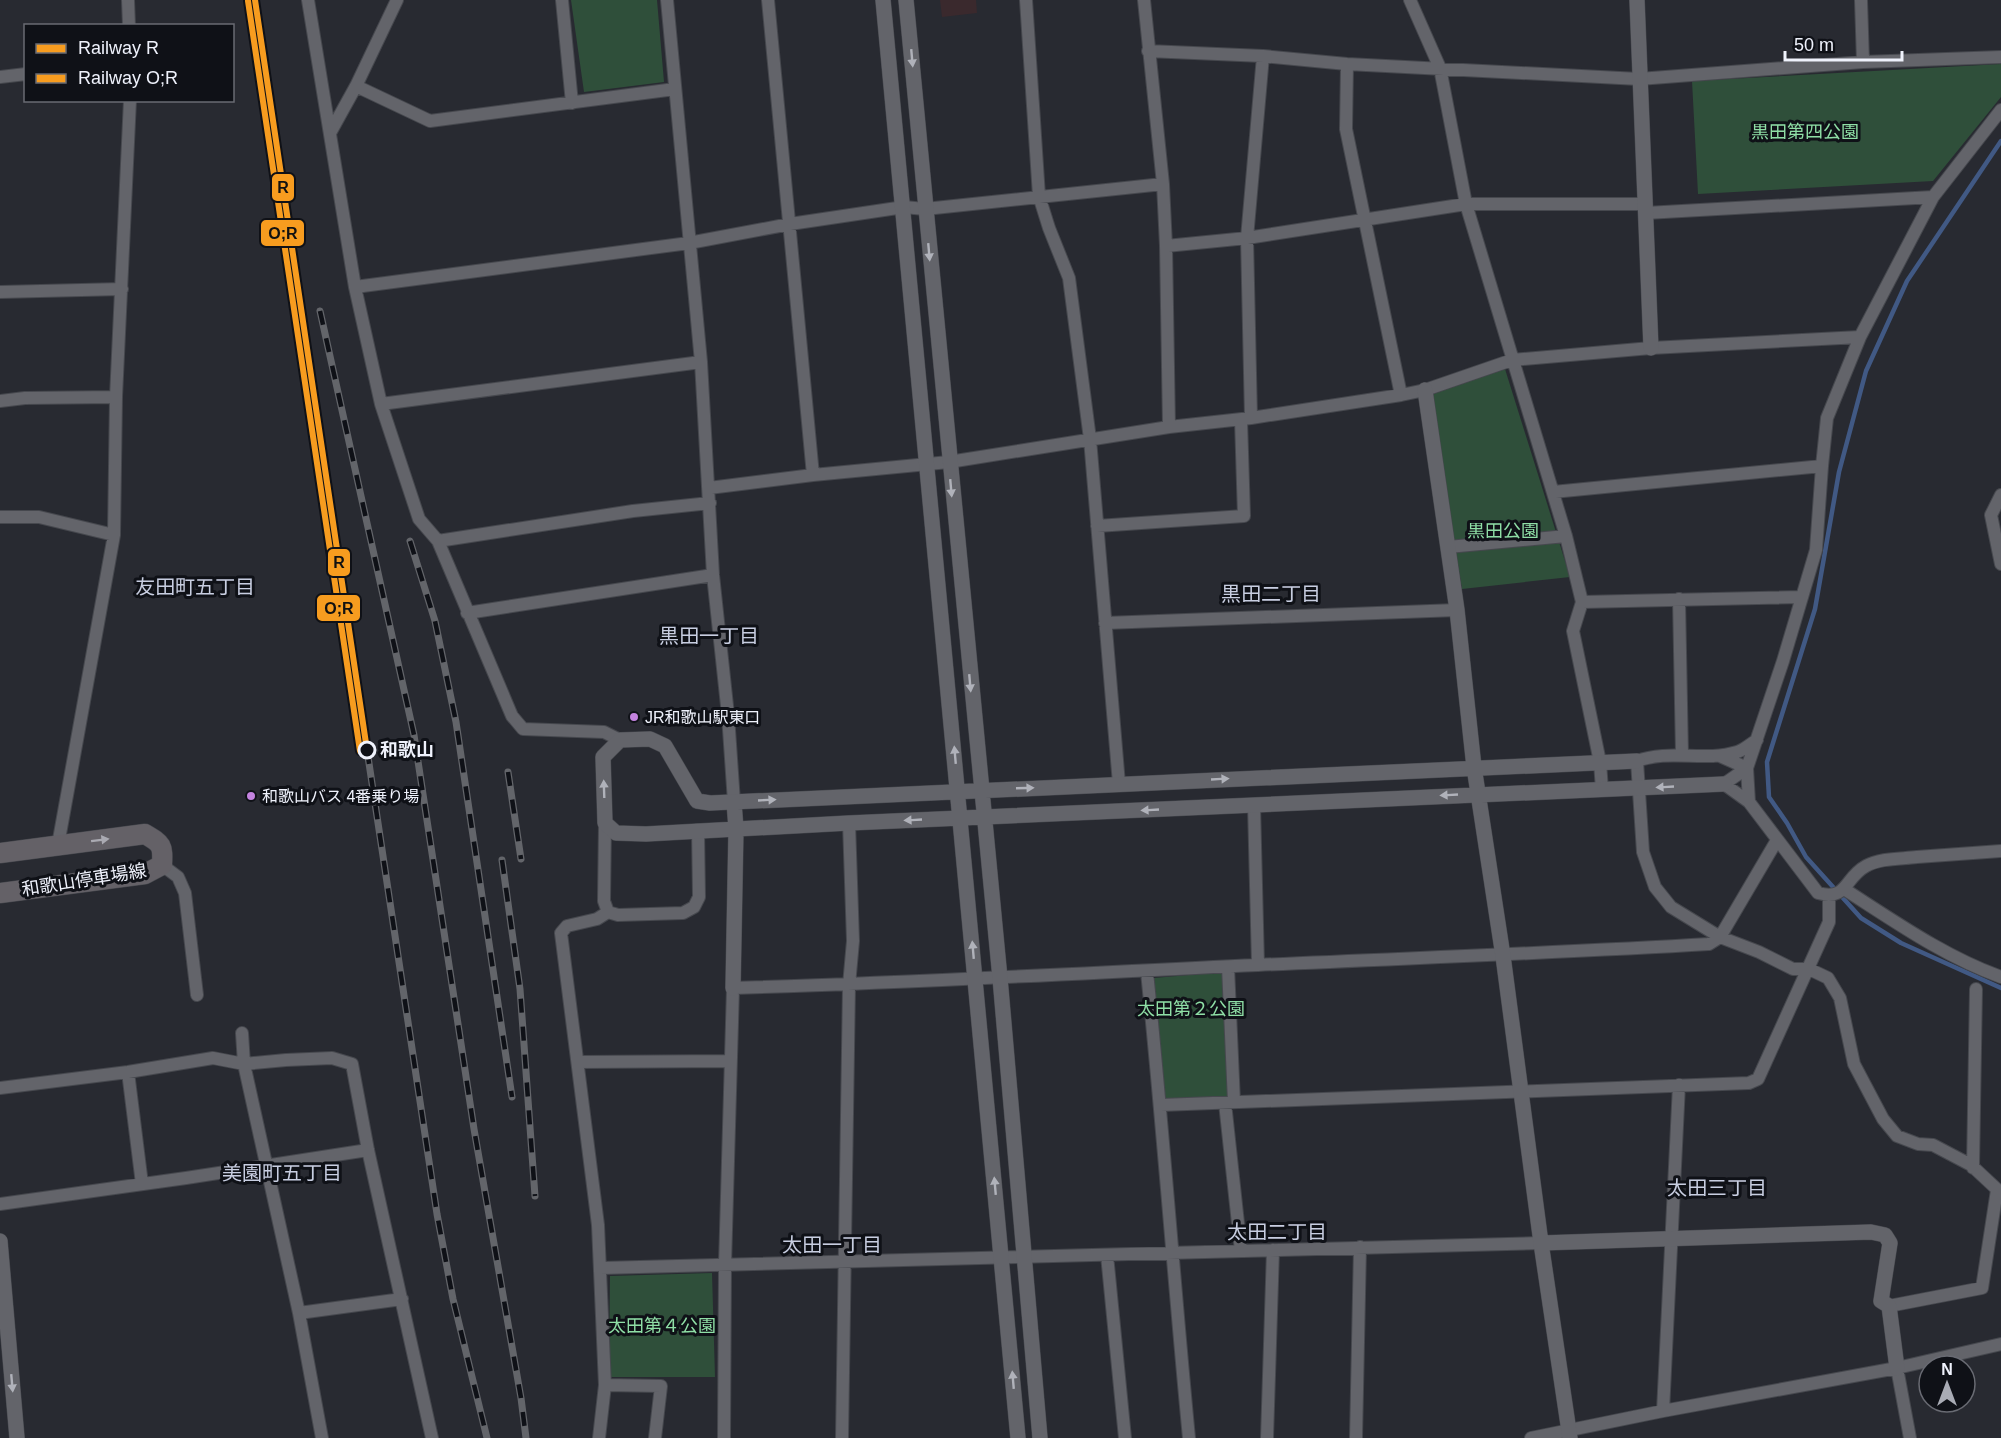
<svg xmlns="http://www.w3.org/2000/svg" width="2001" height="1438" viewBox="0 0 2001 1438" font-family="Arial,'Noto Sans JP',sans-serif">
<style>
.medical{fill:#3a292d}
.green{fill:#2f4f3a}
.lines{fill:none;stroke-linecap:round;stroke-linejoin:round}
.stream{stroke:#415984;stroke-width:4.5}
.minor-casing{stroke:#46484e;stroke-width:14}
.tertiary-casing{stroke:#46484e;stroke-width:16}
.primary-casing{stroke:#46484e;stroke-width:21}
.minor{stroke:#63646a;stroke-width:12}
.tertiary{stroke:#63646a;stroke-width:15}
.primary{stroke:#646167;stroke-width:20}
.rail-casing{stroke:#63656a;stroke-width:7}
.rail{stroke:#0f1117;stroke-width:4.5;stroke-dasharray:14;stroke-linecap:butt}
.rail-1-casing{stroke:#0f1117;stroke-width:10}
.rail-2-casing{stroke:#0f1117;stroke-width:10}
.rail-1{stroke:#f79c1f;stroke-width:6}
.rail-2{stroke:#f79c1f;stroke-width:6}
.oneway{fill:#b0b2ba}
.oneway2{fill:#aaaab2}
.bus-dot{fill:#c483df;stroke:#0f1117;stroke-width:2}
.stop-dot{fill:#0f1117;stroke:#eff2fc;stroke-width:3}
.labels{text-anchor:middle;stroke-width:6;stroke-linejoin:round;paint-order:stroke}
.bus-label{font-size:16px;fill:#eff2fc;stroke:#0f1117;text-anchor:start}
.park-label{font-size:18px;fill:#8fdfa6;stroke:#0f1117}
.stop-label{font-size:18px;font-weight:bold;fill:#eff2fc;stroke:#0f1117;text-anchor:start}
.street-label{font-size:18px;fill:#eff2fc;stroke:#0f1117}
.neighbourhood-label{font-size:20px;fill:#c8cee1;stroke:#0f1117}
.line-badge{stroke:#0f1117;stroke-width:2}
.pale-badge-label{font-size:16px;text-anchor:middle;font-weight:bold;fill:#111}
</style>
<rect width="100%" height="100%" fill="#282a31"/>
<path class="medical" d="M 940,0 L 976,0 L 977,13 L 942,17 Z"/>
<path class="green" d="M 571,0 L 657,0 L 664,82 L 584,92 Z
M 2001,64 L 2001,97 L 1933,181 L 1698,194 L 1692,81 Z
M 1505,369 L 1570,577 L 1462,589 L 1430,395 Z
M 1223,972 L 1230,1098 L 1165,1100 L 1154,978 Z
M 712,1273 L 715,1377 L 609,1377 L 610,1276 Z"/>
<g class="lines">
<path class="stream" d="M 2001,141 L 1907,281 L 1866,371 L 1839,472 L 1815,609 L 1767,762 L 1769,797 L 1787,823 L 1806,857 L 1861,918 L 1901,943 L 2001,988"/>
<defs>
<path id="minor" d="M 128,0 L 129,26
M 308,0 L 355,287 L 381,404 L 419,519 L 438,541 L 512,716 L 523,729 L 604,732 L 620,740
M 562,0 L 572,103
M 667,0 L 701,362 L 713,575 L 728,715 L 734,802
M 768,0 L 813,475
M 1026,0 L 1039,196 L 1049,228 L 1069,278 L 1090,439 L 1119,784
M 1144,0 L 1163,184 L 1166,246 L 1169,427
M 1410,0 L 1440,68 L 1466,204 L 1566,536 L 1582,602 L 1573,631 L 1600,762 L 1602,790
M 1861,0 L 1863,62
M 1148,51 L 1263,56 L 1347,64 L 1639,79 L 1863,62 L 2001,57
M 1347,64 L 1346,129 L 1401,395
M 0,77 L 26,74
M 356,86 L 430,121 L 675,89
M 2001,110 L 1933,197 L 1860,337 L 1827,418 L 1822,466 L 1816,550 L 1783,661 L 1747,768 L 1749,802 L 1818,893 C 1848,901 1844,878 1866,866 C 1880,858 1901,859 1917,857 C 1945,855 1973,853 2001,851
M 330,133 L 356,86 L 397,0
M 1646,213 L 1933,197
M 1166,246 L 1247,238 L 1466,204 L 1645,204
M 355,287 L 689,243 L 790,224 L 904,207 L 925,209 L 1163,184
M 0,292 L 122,289
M 0,401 L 25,398 L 116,397
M 381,404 L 701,362
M 1251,418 L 1247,238 L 1263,56
M 709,488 L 813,475 L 949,462 L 1169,427 L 1251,418 L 1401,395 L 1425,390 L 1512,360 L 1651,348 L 1860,337
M 1553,492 L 1822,466
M 2001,495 L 1991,515 L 2001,564
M 0,517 L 39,517 L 114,535
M 1097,526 L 1244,516 L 1241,420
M 438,541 L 633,511 L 710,503
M 1448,547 L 1566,536
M 1679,599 L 1682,755
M 1582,602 L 1802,597
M 467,613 L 713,575
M 1105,623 L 1457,610
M 1757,740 C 1750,744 1744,750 1737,752 C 1704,762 1669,749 1637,761 L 1643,852 L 1655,887 L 1671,907 L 1720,937 L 1759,952 L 1793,969 L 1809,969 L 1828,978 L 1840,998 L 1854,1064 L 1883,1119 L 1897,1136 L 1918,1144 L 1933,1145 L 1971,1165 L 2001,1193
M 1720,756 L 1747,768 L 1724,784 L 1749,802
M 1254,805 L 1258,965
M 605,823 L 604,901 L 608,912
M 58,845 L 114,535 L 116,397 L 130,100
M 162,865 L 178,877 L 185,893 L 197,995
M 1844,889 C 1894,921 1945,957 2001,977
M 608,912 L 618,915 L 683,913 L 694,907 L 699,897 L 698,830
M 1228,967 L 1234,1102
M 1147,972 C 1163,1127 1174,1283 1189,1438
M 242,1033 L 244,1064 L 299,1313 L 322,1438
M 578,1062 L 730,1061
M 128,1072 L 142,1184
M 0,1088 L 128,1072 L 213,1058 L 244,1064 L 286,1060 L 332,1058 L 352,1064 L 368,1150 L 432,1438
M 1225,1103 L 1241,1251
M 1161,1105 L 1749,1083 L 1758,1079 L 1829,922 L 1829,896
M 1973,1168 L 1976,989
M 0,1204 L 186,1178 L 368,1150
M 1107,1255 L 1125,1438
M 601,1268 L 1541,1243
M 1889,1306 L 1982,1288 L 1997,1190
M 299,1313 L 402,1299
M 1897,1368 L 1910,1438
M 605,1385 L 661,1386 L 655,1438
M 1663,1411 L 1679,1085
M 599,1438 L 605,1385 L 598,1225 L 561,933 L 567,926 L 597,919 L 608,912
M 724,1438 L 725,1265 L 733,988 C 908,983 1083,973 1258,965 C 1408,958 1559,953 1709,944 L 1720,937 L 1777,840
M 842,1438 L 849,985 L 853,941 L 849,823
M 1267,1438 L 1273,1250
M 1356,1438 L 1360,1247
M 1531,1438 L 1663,1411 L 1897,1368 L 2001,1344"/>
<path id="tertiary" d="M 883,0 L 1018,1438
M 906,0 L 1000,978 L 1040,1438
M 1637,0 L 1651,348
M 1425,390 L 1457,610 L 1474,767 L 1503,956 L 1541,1243 L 1570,1438
M 1637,761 L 710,803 L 697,801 L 665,746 L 650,739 L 620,740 L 603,757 L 605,823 L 616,833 L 646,834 L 849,823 L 1724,784
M 733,988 L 736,829 L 734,802
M 0,1241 L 17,1438
M 1541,1243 L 1871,1232 L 1885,1235 L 1890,1243 L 1881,1301 L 1889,1306 L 1897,1368"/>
<path id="primary" d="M 0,853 L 145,834 C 162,844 163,845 162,865 L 145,874 L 0,893"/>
</defs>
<use href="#minor" class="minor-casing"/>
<use href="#tertiary" class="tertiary-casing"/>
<use href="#primary" class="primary-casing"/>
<use href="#minor" class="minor"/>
<use href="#tertiary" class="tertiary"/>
<use href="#primary" class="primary"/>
<defs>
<path id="rail" d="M 320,311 L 414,735 L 474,1129 L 521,1398 L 526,1438
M 410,541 L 435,621 L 456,722 L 512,1097
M 367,750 L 437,1214 L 453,1299 L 487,1438
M 508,772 L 521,859
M 502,860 L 520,989 L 535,1196"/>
</defs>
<use href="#rail" class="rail-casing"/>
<use href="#rail" class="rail"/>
<defs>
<path id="rail-1" d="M 255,0 L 367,750"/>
<path id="rail-2" d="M 248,1 L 360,751"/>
</defs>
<use href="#rail-1" class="rail-1-casing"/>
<use href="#rail-2" class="rail-2-casing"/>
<use href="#rail-1" class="rail-1"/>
<use href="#rail-2" class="rail-2"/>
</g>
<defs><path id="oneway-solid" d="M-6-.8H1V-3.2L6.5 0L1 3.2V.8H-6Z" transform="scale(1.5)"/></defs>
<g class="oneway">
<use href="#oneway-solid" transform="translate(912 58) rotate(85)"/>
<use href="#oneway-solid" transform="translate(929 252) rotate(85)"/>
<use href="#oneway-solid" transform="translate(951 488) rotate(85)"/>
<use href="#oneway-solid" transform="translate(970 683) rotate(85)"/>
<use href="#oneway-solid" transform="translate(955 755) rotate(-95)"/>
<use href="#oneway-solid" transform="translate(1220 779) rotate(-3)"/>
<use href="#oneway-solid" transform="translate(1665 787) rotate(177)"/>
<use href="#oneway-solid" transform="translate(1025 788) rotate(-2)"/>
<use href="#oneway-solid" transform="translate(604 789) rotate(-92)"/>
<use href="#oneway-solid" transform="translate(1449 795) rotate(177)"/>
<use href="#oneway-solid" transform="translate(767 800) rotate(-3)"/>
<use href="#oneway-solid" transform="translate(1150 810) rotate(177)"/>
<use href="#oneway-solid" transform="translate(913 820) rotate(177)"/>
<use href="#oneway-solid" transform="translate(973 950) rotate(-95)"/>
<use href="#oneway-solid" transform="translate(995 1186) rotate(-95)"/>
<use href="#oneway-solid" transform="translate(1013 1380) rotate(-95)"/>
<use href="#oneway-solid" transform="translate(12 1383) rotate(85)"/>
</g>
<use class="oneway2" href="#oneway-solid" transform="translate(100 840) rotate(-7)"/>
<g class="bus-dot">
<circle cx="634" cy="717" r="5"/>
<circle cx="251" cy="796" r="5"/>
</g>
<circle class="stop-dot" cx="367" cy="750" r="8"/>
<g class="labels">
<g class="bus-label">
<text x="645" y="723">JR和歌山駅東口</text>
<text x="262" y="802">和歌山バス 4番乗り場</text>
</g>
<g class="park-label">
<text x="1805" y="138">黒田第四公園</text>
<text x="1503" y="537">黒田公園</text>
<text x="1191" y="1015">太田第２公園</text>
<text x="662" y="1332">太田第４公園</text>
</g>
<g class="stop-label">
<text x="380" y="756">和歌山</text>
</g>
<g class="street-label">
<text transform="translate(84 880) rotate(-9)" y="6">和歌山停車場線</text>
</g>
<g class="neighbourhood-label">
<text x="195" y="594">友田町五丁目</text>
<text x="1271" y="601">黒田二丁目</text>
<text x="709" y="643">黒田一丁目</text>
<text x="282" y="1180">美園町五丁目</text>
<text x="1717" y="1195">太田三丁目</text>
<text x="1277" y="1239">太田二丁目</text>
<text x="832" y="1252">太田一丁目</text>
</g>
</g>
<g class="line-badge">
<rect x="271" y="173" width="24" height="29" rx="6" fill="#f79c1f"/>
<rect x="260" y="219" width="45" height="28" rx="6" fill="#f79c1f"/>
<rect x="327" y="548" width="24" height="29" rx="6" fill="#f79c1f"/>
<rect x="316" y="594" width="45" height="28" rx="6" fill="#f79c1f"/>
</g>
<g class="pale-badge-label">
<text x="283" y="193">R</text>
<text x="283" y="239">O;R</text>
<text x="339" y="568">R</text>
<text x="339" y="614">O;R</text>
</g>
<rect x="24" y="24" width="210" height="78" fill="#0f1117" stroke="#696b73" stroke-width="1.5"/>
<rect x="36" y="44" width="30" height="9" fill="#f79c1f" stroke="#696b73" stroke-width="1.5"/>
<text x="78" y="54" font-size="18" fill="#eff2fc">Railway R</text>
<rect x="36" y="74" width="30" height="9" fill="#f79c1f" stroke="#696b73" stroke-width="1.5"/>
<text x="78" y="84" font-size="18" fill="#eff2fc">Railway O;R</text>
<g transform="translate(1947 1384)"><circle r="28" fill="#0f1117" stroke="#696b73" stroke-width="1.5"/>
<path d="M0-4.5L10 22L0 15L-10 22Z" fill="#a9acb5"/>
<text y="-9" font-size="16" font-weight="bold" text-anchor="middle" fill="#eff2fc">N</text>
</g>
<path d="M1785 51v9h117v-9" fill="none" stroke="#eff2fc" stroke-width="3"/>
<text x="1794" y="51" font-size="18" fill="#eff2fc" stroke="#0f1117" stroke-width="4.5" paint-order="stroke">50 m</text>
</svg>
